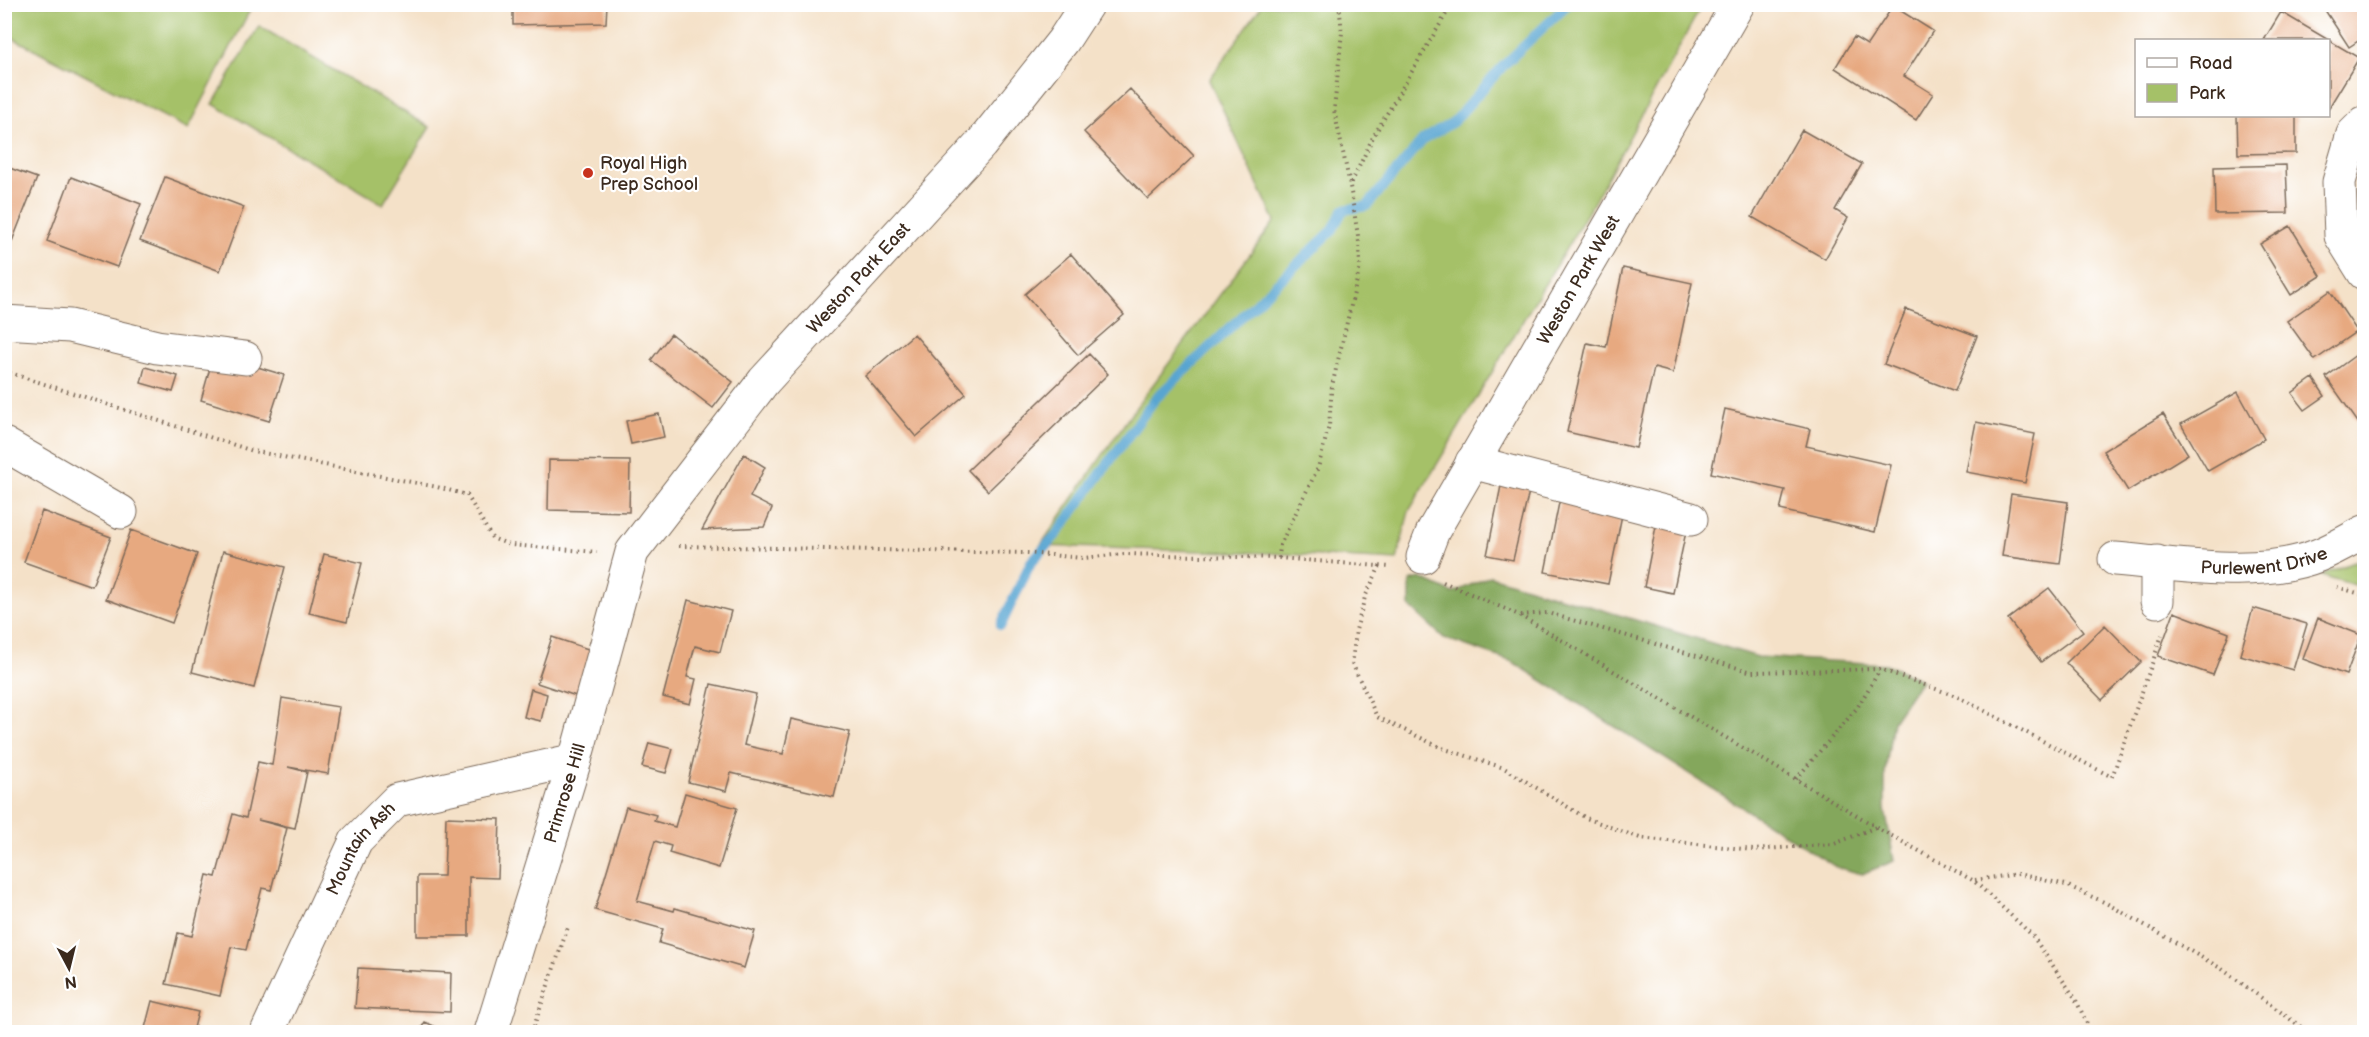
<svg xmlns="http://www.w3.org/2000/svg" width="2369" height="1037" viewBox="0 0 2369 1037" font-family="'Balsamiq Sans',sans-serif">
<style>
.green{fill:#a5c168;stroke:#707643;stroke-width:1.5}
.forest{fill:#84a75c;stroke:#60683d;stroke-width:1.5}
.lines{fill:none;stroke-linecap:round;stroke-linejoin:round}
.stream{stroke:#59a5d1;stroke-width:10}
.building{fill:#e7a980}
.minor-casing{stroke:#7c6a5a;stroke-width:35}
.path{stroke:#7c6a5a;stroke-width:4;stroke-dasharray:1.5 4.5;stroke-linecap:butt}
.minor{stroke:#fff;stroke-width:33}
.poi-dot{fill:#c8321e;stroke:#fff;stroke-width:2}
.labels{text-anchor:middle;stroke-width:4.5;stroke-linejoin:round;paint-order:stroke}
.poi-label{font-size:18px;fill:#3b2a1e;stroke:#fff;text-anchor:start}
.street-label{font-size:18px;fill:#3b2a1e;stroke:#fff}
</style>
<rect width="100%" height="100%" fill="#fff"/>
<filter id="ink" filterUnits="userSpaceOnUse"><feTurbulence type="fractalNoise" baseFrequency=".0167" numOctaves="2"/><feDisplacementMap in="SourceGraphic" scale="12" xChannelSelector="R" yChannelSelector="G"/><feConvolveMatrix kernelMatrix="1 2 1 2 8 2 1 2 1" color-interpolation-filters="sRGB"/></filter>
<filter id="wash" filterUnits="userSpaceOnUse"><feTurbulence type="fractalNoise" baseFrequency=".008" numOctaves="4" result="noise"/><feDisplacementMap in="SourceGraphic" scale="24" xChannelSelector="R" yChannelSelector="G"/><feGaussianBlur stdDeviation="1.35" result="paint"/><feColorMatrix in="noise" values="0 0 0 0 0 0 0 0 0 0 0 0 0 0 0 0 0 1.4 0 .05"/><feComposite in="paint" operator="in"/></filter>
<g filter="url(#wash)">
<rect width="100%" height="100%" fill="#f4e1c8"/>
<path class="green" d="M 243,5 L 250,10 L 188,129 L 5,34 L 5,5 Z
M 1262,5 L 1702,5 L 1594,202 L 1409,511 L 1397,560 L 1266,553 L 1040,546 L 1131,414 L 1275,221 L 1209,80 Z
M 259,26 L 430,127 L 383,204 L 213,104 Z
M 2364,557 L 2364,588 L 2321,575 L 2361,559 Z"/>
<path class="forest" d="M 1490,576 L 1758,657 L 1886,664 L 1921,680 L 1893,721 L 1885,773 L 1885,809 L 1894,861 L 1862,874 L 1836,867 L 1513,662 L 1444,638 L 1410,607 L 1410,581 L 1420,578 L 1453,593 Z"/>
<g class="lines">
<path class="stream" d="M 1001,625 L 1031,562 L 1057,534 L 1155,399 L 1332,231 L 1343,210 L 1367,206 L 1423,140 L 1453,122 L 1505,64 L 1568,4"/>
</g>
<g id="blocks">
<path class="building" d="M 513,4 L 607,4 L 606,23 L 513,25 Z
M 2321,4 L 2364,4 L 2364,37 L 2349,47 Z
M 1893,6 L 1933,31 L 1904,76 L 1933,94 L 1916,120 L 1835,68 L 1854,37 L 1867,45 Z
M 2281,12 L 2359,58 L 2328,109 L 2328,40 L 2264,40 Z
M 1130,89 L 1194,156 L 1148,199 L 1084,132 Z
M 2237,116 L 2296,116 L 2296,153 L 2238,154 Z
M 1802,130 L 1862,164 L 1835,210 L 1848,218 L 1825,259 L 1752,217 Z
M 2286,165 L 2288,213 L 2215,214 L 2214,167 Z
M 4,166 L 37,178 L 9,249 L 4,247 Z
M 71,177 L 141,204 L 117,267 L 47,241 Z
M 165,177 L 244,207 L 220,271 L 140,241 Z
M 2290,226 L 2321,276 L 2291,295 L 2260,244 Z
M 1071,254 L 1124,315 L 1078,355 L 1025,294 Z
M 1623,268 L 1692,283 L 1673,373 L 1654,368 L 1636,448 L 1567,432 L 1587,343 L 1606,347 Z
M 2330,291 L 2357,331 L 2315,360 L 2287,321 Z
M 1906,309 L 1977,336 L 1955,391 L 1884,364 Z
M 671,334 L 733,382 L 713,408 L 651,360 Z
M 914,334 L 966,394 L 916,437 L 865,376 Z
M 2360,352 L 2364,359 L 2364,431 L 2326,377 Z
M 214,354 L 284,375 L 269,421 L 201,400 Z
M 1089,354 L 1108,374 L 988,491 L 968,470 Z
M 145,367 L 178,376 L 173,392 L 141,383 Z
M 2313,378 L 2325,396 L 2305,410 L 2292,393 Z
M 2238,392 L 2264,439 L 2208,471 L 2181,424 Z
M 1725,409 L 1810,429 L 1806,446 L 1891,465 L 1875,532 L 1780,510 L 1785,490 L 1711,473 Z
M 659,414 L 664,437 L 631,444 L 626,421 Z
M 2163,414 L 2188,454 L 2128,491 L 2103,451 Z
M 1976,422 L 2035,434 L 2025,483 L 1966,472 Z
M 744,454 L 765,467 L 750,497 L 772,508 L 764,527 L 702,530 Z
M 549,460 L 630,461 L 629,512 L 548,510 Z
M 1502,481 L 1530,487 L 1513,560 L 1487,555 Z
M 1561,493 L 1624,505 L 1608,584 L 1545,572 Z
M 2011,494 L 2068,502 L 2060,564 L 2002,556 Z
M 42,511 L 111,537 L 92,586 L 24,562 Z
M 1658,516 L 1688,522 L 1673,593 L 1644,587 Z
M 131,530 L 197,554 L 172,623 L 106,599 Z
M 223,551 L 285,567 L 254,688 L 192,672 Z
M 324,554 L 362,563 L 347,622 L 309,613 Z
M 2049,588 L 2083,631 L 2041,662 L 2008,619 Z
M 688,600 L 731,611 L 720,652 L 695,646 L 687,677 L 696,679 L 690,704 L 663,697 Z
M 2253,608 L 2307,624 L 2293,670 L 2240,655 Z
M 2174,612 L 2229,633 L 2213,675 L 2158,656 Z
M 2318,618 L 2361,635 L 2346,675 L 2303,659 Z
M 2105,625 L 2141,662 L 2102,700 L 2066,663 Z
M 552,637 L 594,651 L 579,697 L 537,683 Z
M 2364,656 L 2364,671 L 2359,668 Z
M 711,684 L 756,694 L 744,745 L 783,754 L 791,719 L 850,732 L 834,797 L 731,773 L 726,791 L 688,782 Z
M 531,689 L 547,694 L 541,721 L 524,717 Z
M 282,698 L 339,707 L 328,774 L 288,767 L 307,772 L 295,828 L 258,820 L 287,828 L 271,890 L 262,888 L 246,950 L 231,947 L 220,996 L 166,984 L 178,933 L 192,936 L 207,875 L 216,877 L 233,814 L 246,818 L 258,762 L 272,765 Z
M 649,743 L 673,749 L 666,773 L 642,767 Z
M 685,793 L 737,808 L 719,868 L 669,853 L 671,846 L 655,841 L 637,901 L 674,911 L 675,908 L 755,931 L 744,968 L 659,943 L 663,929 L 595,910 L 626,807 L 656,815 L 654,821 L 675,827 Z
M 446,817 L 500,819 L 498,878 L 469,877 L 469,936 L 417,936 L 417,876 L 444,876 Z
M 358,968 L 451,973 L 450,1012 L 355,1008 Z
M 152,1001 L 198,1012 L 193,1032 L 144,1032 Z
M 425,1022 L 447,1032 L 419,1032 Z"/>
</g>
</g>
<g filter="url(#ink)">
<use href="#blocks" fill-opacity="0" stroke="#7c6a5a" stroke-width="1.5"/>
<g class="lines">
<defs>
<g id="minor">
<path d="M 2364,123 L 2353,134 L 2339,182 L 2341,236 L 2364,273"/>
<path d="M 4,322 L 70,326 L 157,347 L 245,358"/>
<path d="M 4,444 L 121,512"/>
<path d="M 1472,462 L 1691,519"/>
<path id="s1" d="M 1423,557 L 1433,531 L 1738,4"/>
<path id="s2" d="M 2115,559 C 2177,564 2260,579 2319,555 C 2334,549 2349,540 2364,532"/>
<path d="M 2157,601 L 2157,562"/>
<path id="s3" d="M 267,1032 L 356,841 L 397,800 L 575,760"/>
<path id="s4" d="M 491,1032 L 575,760 L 632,552 L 764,381 L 981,144 L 1063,41 L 1087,4"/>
</g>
</defs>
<use href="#minor" class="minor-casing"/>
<path class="path" d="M 1339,4 L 1342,32 L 1334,110 L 1350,185
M 4,371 L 253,451 L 437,487 L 467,495 L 492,538 L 510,545 L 597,552
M 679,546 L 1027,553 L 1083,558 L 1124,554 L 1279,558 L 1390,567
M 1279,558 L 1280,545 L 1318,468 L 1329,426 L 1332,386 L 1360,267 L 1359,242 L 1350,186 L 1373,137 L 1452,4
M 1380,566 L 1365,597 L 1356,630 L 1352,663 L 1377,717 L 1442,748 L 1504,768 L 1586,818 L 1640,838 L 1753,850 L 1834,844 L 1876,827
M 1443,582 L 1519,615 L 1890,835 L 1974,881 L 2032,935 L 2075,998 L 2091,1032
M 2337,587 L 2364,595
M 1521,615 L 1548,613 L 1752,672 L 1880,669 L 1956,696 L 2112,777 L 2162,635
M 1796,779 L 1857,708 L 1880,670
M 1975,880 L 2018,874 L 2066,885 L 2106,903 L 2222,969 L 2308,1032
M 532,1032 L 568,927"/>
<use href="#minor" class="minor"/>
</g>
</g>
<circle class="poi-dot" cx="588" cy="173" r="6"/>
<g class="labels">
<g class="poi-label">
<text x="600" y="169">Royal High<tspan x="600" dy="21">Prep School</tspan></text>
</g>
<g class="street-label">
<text dy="6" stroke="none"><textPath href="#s4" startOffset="856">Weston Park East</textPath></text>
<text dy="6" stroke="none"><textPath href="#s1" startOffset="318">Weston Park West</textPath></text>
<text dy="6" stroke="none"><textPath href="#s2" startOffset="150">Purlewent Drive</textPath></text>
<text dy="6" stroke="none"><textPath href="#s4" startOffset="250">Primrose Hill</textPath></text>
<text dy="6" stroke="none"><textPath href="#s3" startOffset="207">Mountain Ash</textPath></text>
</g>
</g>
<rect width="2369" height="1037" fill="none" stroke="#fff" stroke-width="24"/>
<rect x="2135" y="39" width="195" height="78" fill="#ffffff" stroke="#b1aaa5" stroke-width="1.5"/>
<rect x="2147" y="58" width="30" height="9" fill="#ffffff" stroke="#b1aaa5" stroke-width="1.5"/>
<text x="2189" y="69" font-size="18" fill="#3b2a1e">Road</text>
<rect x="2147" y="84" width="30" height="18" fill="#a5c168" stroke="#b1aaa5" stroke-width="1.5"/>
<text x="2189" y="99" font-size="18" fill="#3b2a1e">Park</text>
<g transform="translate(69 968) rotate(173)" stroke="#ffffff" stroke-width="4.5" paint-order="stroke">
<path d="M0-4.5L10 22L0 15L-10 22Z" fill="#3b2a1e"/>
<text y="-9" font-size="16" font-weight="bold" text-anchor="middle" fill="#3b2a1e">N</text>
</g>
</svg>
